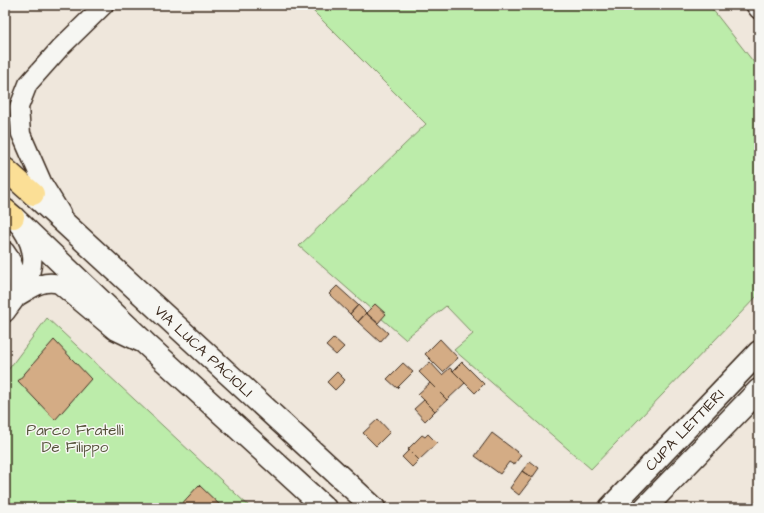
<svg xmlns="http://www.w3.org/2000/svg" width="764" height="513" viewBox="0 0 764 513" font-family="'Architects Daughter',sans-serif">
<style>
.green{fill:#bcecaa;stroke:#7c8b64}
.building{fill:#d4ac85;stroke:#3b2a1e}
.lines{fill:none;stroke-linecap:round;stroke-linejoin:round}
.street-casing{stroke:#3b2a1e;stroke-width:21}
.secondary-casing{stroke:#3b2a1e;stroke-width:25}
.highway-casing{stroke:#3b2a1e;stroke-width:25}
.street{stroke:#f6f6f2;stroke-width:18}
.secondary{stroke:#f6f6f2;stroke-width:22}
.highway{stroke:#fbdf96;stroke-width:22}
.labels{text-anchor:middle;stroke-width:3;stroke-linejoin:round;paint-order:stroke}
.street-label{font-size:15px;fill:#3b2a1e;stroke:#f6f6f2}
.park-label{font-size:15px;fill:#55513a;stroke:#f6f6f2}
</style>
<rect width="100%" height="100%" fill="#efe7dc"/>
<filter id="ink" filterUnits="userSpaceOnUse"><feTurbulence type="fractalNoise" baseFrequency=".025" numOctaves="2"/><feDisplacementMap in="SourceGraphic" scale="8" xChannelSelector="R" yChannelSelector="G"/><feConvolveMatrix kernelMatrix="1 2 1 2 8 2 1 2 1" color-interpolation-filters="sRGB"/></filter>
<g filter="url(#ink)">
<path class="green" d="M 307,5 L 709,5 L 759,69 L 759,294 L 591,469 L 454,350 L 473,334 L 446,306 L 405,339 L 299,246 L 426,124 Z
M 47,318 L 251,508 L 5,508 L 5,374 Z"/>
<path class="building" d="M 337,286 L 358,305 L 350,314 L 329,294 Z
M 375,304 L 386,314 L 378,323 L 366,313 Z
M 358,305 L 366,313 L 358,322 L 350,314 Z
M 366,313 L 388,333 L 380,342 L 358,322 Z
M 334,338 L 344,347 L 336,355 L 326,346 Z
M 440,339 L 458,358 L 443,372 L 425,354 Z
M 54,340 L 91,379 L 55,420 L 18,381 Z
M 430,362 L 442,375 L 450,368 L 465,383 L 447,400 L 419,372 Z
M 462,362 L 484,384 L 475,393 L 453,371 Z
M 403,363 L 413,372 L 397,388 L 387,379 Z
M 337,372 L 345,380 L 335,390 L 327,382 Z
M 430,383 L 447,400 L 435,411 L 418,394 Z
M 424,400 L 435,411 L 425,421 L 414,409 Z
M 378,419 L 390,432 L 376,446 L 363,433 Z
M 492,433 L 521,455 L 514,465 L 509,462 L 500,474 L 475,456 Z
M 428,434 L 437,443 L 419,460 L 408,449 L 422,435 L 425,437 Z
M 409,450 L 419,460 L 412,467 L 402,457 Z
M 530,461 L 539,468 L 532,478 L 522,471 Z
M 522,471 L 532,478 L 519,495 L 510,488 Z
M 199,485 L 223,508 L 178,508 Z"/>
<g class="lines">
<defs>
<path id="street" d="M 755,5 L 759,10
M 61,213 L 43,184 L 21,134 L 19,107 L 28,84 L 60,48 L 104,5
M 5,251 C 16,265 19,279 17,297
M 17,297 C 31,289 43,279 59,284 L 114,330 L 139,342
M 5,313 C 27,284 45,263 21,228"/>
<g id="secondary">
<path id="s1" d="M 33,194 L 374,508"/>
<path d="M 13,217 L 147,345 L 325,508"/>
<path id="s2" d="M 610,508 L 759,352"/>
<path d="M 645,508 L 759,390"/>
</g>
<path id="highway" d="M 5,169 L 33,194
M 5,210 L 13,217"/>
</defs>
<use href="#street" class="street-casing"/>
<use href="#secondary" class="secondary-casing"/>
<use href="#highway" class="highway-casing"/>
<use href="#street" class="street"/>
<use href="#secondary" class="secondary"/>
<use href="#highway" class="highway"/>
</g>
</g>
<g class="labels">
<g class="street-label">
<text dy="5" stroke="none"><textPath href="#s1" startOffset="232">VIA LUCA PACIOLI</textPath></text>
<text dy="5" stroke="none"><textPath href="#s2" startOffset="108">CUPA LETTIERI</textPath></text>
</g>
<g class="park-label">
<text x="75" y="435">Parco Fratelli<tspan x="75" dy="17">De Filippo</tspan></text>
</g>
</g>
<rect width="764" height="513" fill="none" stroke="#f6f6f2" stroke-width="20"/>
<rect x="10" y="10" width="744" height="493" fill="none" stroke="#3b2a1e" stroke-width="1.5" filter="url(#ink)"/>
</svg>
